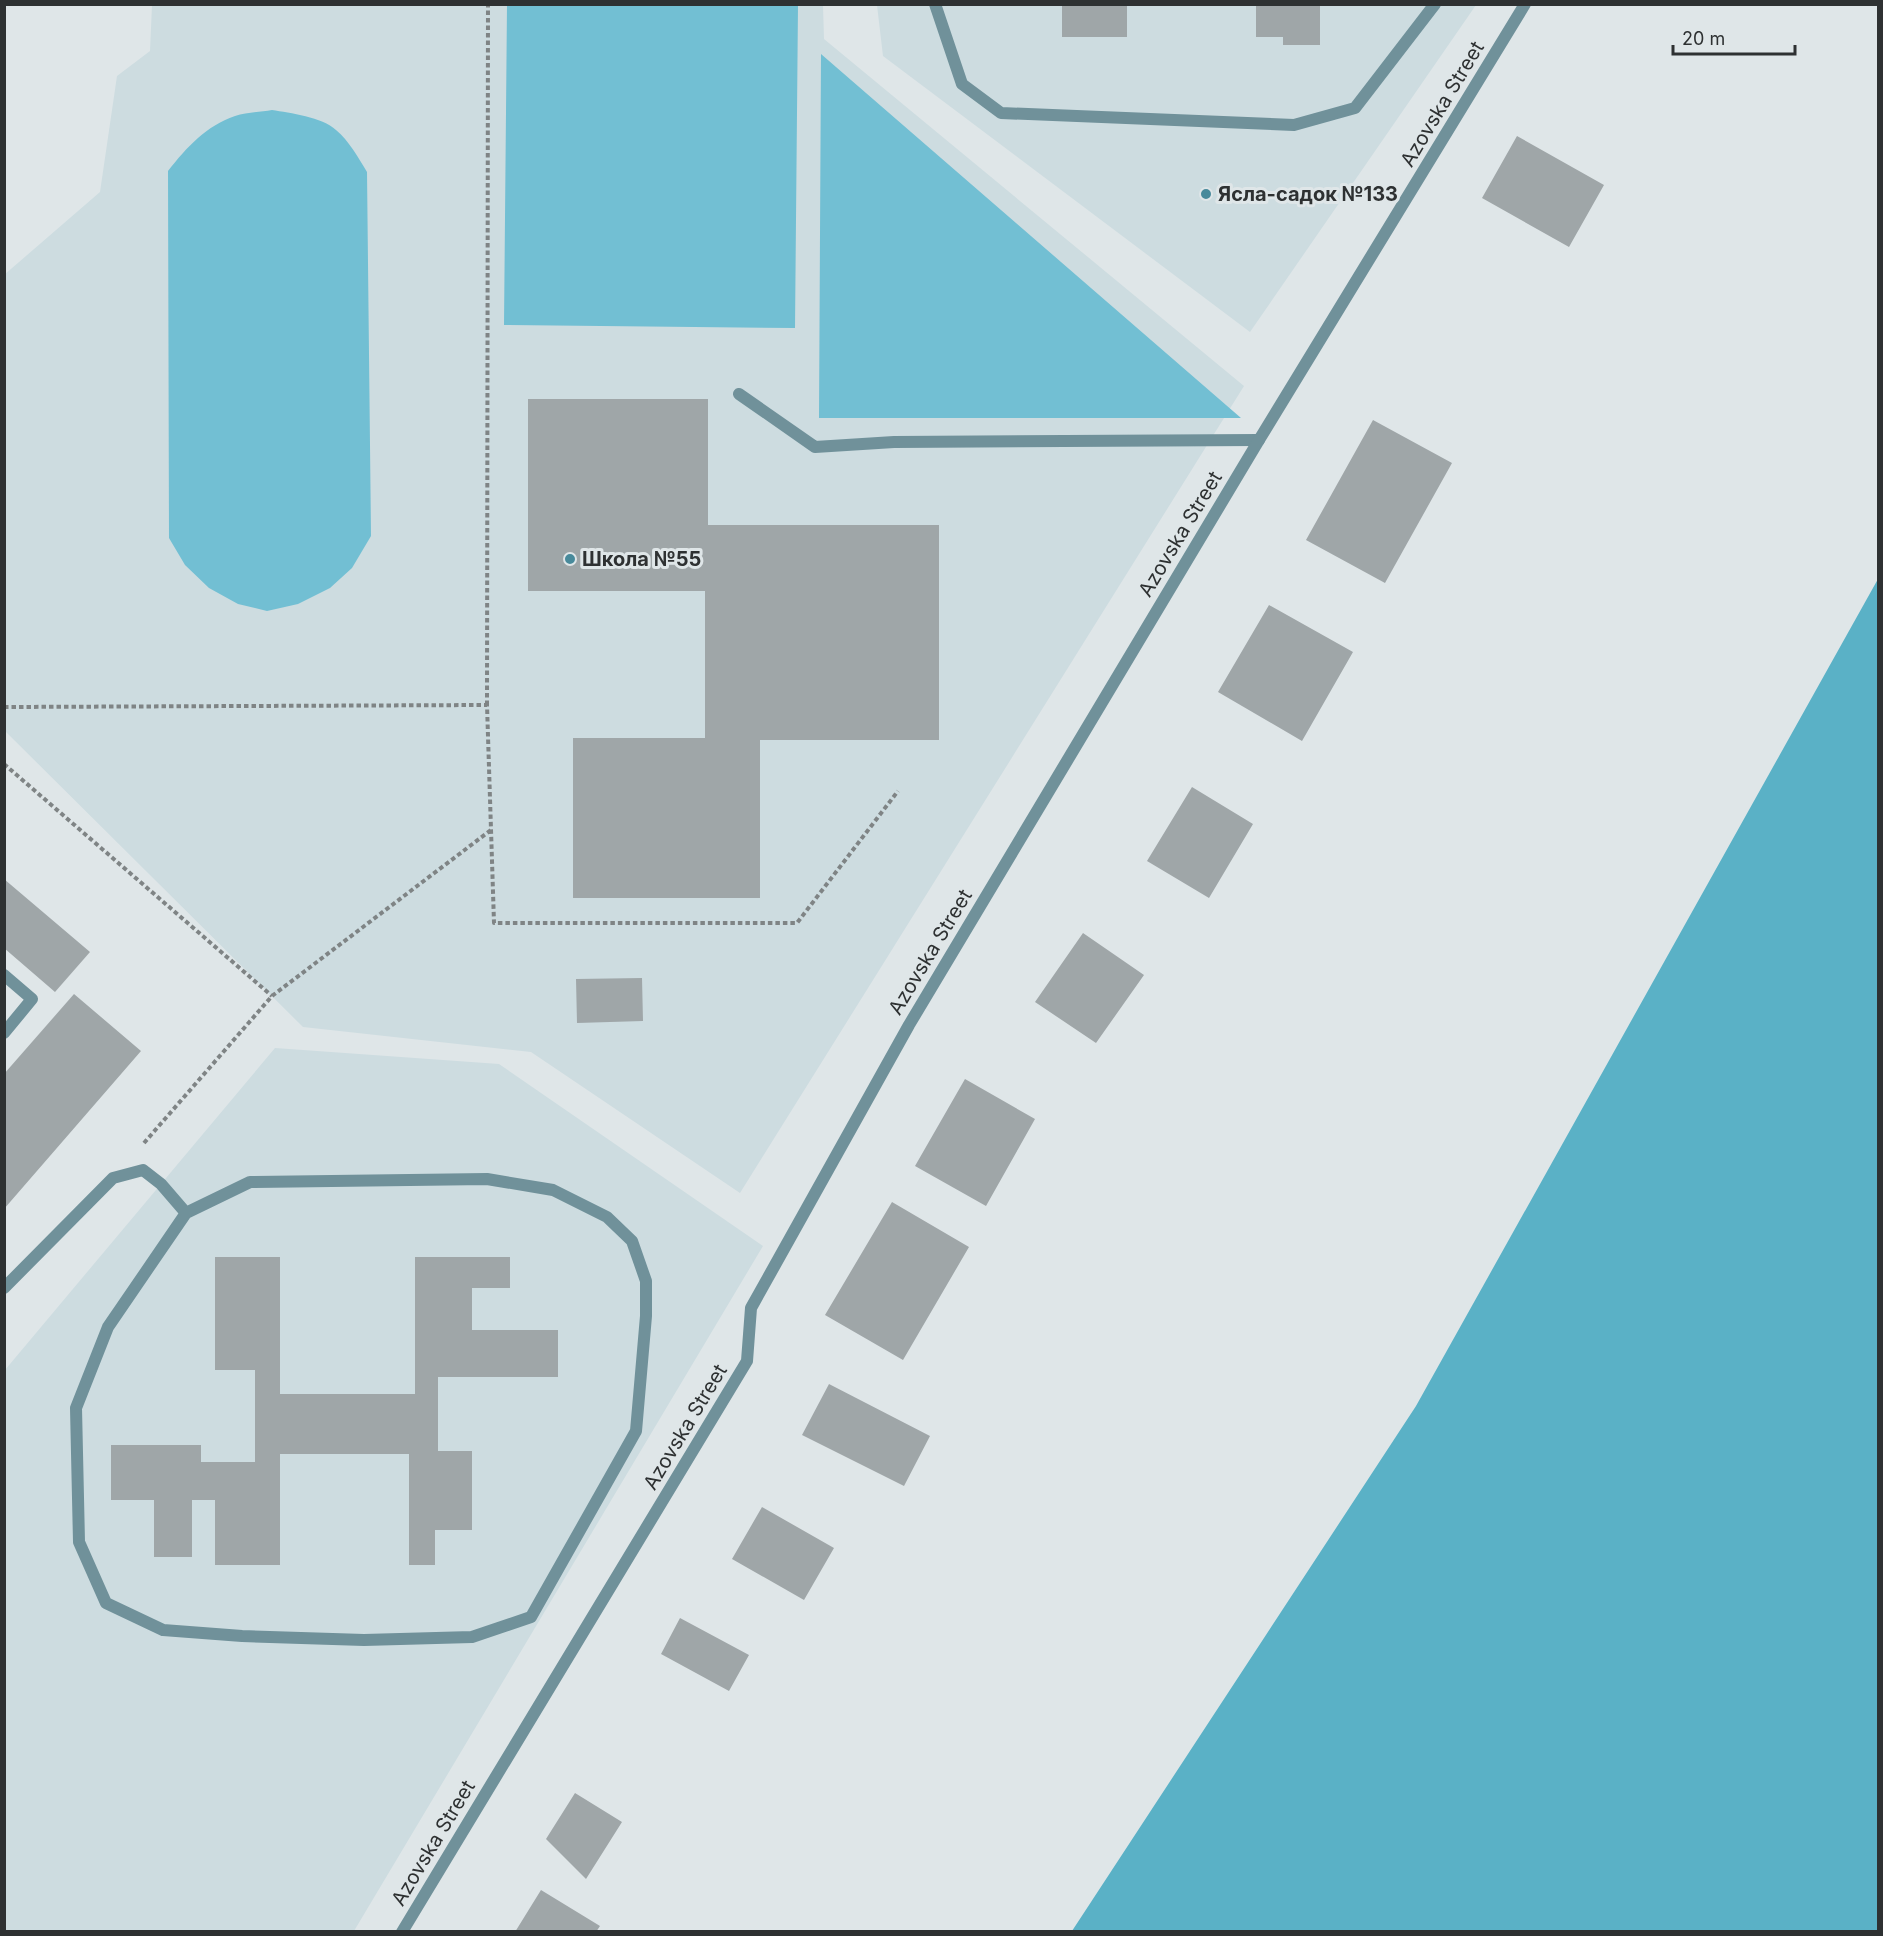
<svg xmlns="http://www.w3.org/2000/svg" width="1883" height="1936" viewBox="0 0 1883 1936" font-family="Inter,sans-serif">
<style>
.built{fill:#cddce0}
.green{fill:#72bfd3}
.forest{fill:#5ab1c6}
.building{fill:#9fa6a8}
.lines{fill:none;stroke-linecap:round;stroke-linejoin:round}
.path{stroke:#7f8485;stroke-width:4;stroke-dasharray:4.5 3;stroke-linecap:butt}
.service{stroke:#70919a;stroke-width:12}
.minor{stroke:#70919a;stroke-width:12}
.poi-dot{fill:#488a9b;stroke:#dfe6e8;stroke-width:2}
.labels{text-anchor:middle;stroke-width:6;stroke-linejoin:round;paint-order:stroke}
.street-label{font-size:20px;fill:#2e3132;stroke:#dfe6e8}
.poi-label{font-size:20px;font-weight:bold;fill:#2e3132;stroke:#dfe6e8;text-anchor:start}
</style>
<rect width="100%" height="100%" fill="#dfe6e8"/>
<path class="built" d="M 152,5 L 823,5 L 824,39 L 1244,386 L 740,1193 L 531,1052 L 303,1027 L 5,731 L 4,275 L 100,192 L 117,76 L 150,51 Z
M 877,5 L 1476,5 L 1250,332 L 883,56 Z
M 275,1048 L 499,1064 L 763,1246 L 354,1931 L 5,1932 L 5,1370 Z"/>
<path class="green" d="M 507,5 L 798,5 L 795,328 L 504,325 Z
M 821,54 L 1241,418 L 819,418 Z
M 272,110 C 290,113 322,117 336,130 C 349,141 358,157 367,172 L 371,536 L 352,568 L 330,588 L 298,604 L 267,611 L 238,604 L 209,588 L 185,565 L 169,538 L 168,171 C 187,147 206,126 235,116 C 247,112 261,112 272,110 Z"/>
<path class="forest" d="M 1878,579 L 1878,1931 L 1072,1931 L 1416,1406 Z"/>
<path class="building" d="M 1062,4 L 1127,4 L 1127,37 L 1062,37 Z
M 1256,4 L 1320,4 L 1320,45 L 1283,45 L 1283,37 L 1256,37 Z
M 1517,136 L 1604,185 L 1569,247 L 1482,198 Z
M 528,399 L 708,399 L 708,525 L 939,525 L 939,740 L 760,740 L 760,898 L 573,898 L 573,738 L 705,738 L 705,591 L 528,591 Z
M 1373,420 L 1452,463 L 1385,583 L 1306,540 Z
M 1269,605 L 1353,652 L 1302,741 L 1218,692 Z
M 1192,787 L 1253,824 L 1209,898 L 1147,861 Z
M 4,879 L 90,952 L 55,992 L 4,948 Z
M 1083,933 L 1144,975 L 1096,1043 L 1035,1002 Z
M 642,978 L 643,1021 L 577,1023 L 576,979 Z
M 74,994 L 141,1051 L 4,1209 L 4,1074 Z
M 965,1079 L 1035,1119 L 986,1206 L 915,1166 Z
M 892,1202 L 969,1247 L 903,1360 L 825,1315 Z
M 215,1257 L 280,1257 L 280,1394 L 415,1394 L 415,1257 L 510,1257 L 510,1288 L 472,1288 L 472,1330 L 558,1330 L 558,1377 L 438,1377 L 438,1451 L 472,1451 L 472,1530 L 435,1530 L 435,1565 L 409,1565 L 409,1454 L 280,1454 L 280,1565 L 215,1565 L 215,1500 L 192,1500 L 192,1557 L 154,1557 L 154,1500 L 111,1500 L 111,1445 L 201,1445 L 201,1462 L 255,1462 L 255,1370 L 215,1370 Z
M 829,1384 L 930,1436 L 904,1486 L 802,1435 Z
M 762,1507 L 834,1548 L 804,1600 L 732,1559 Z
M 680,1618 L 749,1655 L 729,1691 L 661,1654 Z
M 575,1793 L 622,1822 L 586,1879 L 546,1839 Z
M 541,1890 L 600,1926 L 596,1932 L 515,1932 Z"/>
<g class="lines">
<path class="path" d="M 487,705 L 488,4
M 4,707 L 487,705 L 494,923 L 797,923 L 898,791
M 4,764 L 272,996
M 144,1143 L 272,996 L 491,830"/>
<path class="service" d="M 935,4 L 962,84 L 1001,113 L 1294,125 L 1355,108 L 1435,4
M 739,394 L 815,447 L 894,442 L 1259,440
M 4,975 L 32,999 L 4,1033
M 487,1179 L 553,1190 L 607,1217 L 632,1241 L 646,1281 L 646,1316 L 636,1431 L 531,1617 L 472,1637 L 364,1640 L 242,1636 L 163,1630 L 106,1603 L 79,1542 L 76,1408 L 108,1327 L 186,1213 L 250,1182 Z
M 4,1288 L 113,1178 L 143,1170 L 161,1184 L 186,1213"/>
<path class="minor" d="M 402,1932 L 747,1361 L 751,1308 L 909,1025 L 1259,440 L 1525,4"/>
</g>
<g class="poi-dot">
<circle cx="1206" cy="194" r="6"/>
<circle cx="570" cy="559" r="6"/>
</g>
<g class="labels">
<g class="street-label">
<text transform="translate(1442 104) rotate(-59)" y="7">Azovska Street</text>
<text transform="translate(1180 534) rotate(-59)" y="7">Azovska Street</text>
<text transform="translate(930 952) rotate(-59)" y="7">Azovska Street</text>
<text transform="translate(685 1427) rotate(-59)" y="7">Azovska Street</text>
<text transform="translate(433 1843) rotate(-59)" y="7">Azovska Street</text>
</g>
<g class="poi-label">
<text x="1218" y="201">Ясла-садок №133</text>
<text x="582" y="566">Школа №55</text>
</g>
</g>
<rect width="1883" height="1936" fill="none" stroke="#2e3132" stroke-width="12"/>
<path d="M1673 45v9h122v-9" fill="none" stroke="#2e3132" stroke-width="3"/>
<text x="1682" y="45" font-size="18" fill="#2e3132" stroke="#dfe6e8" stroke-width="4.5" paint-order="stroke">20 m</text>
</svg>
